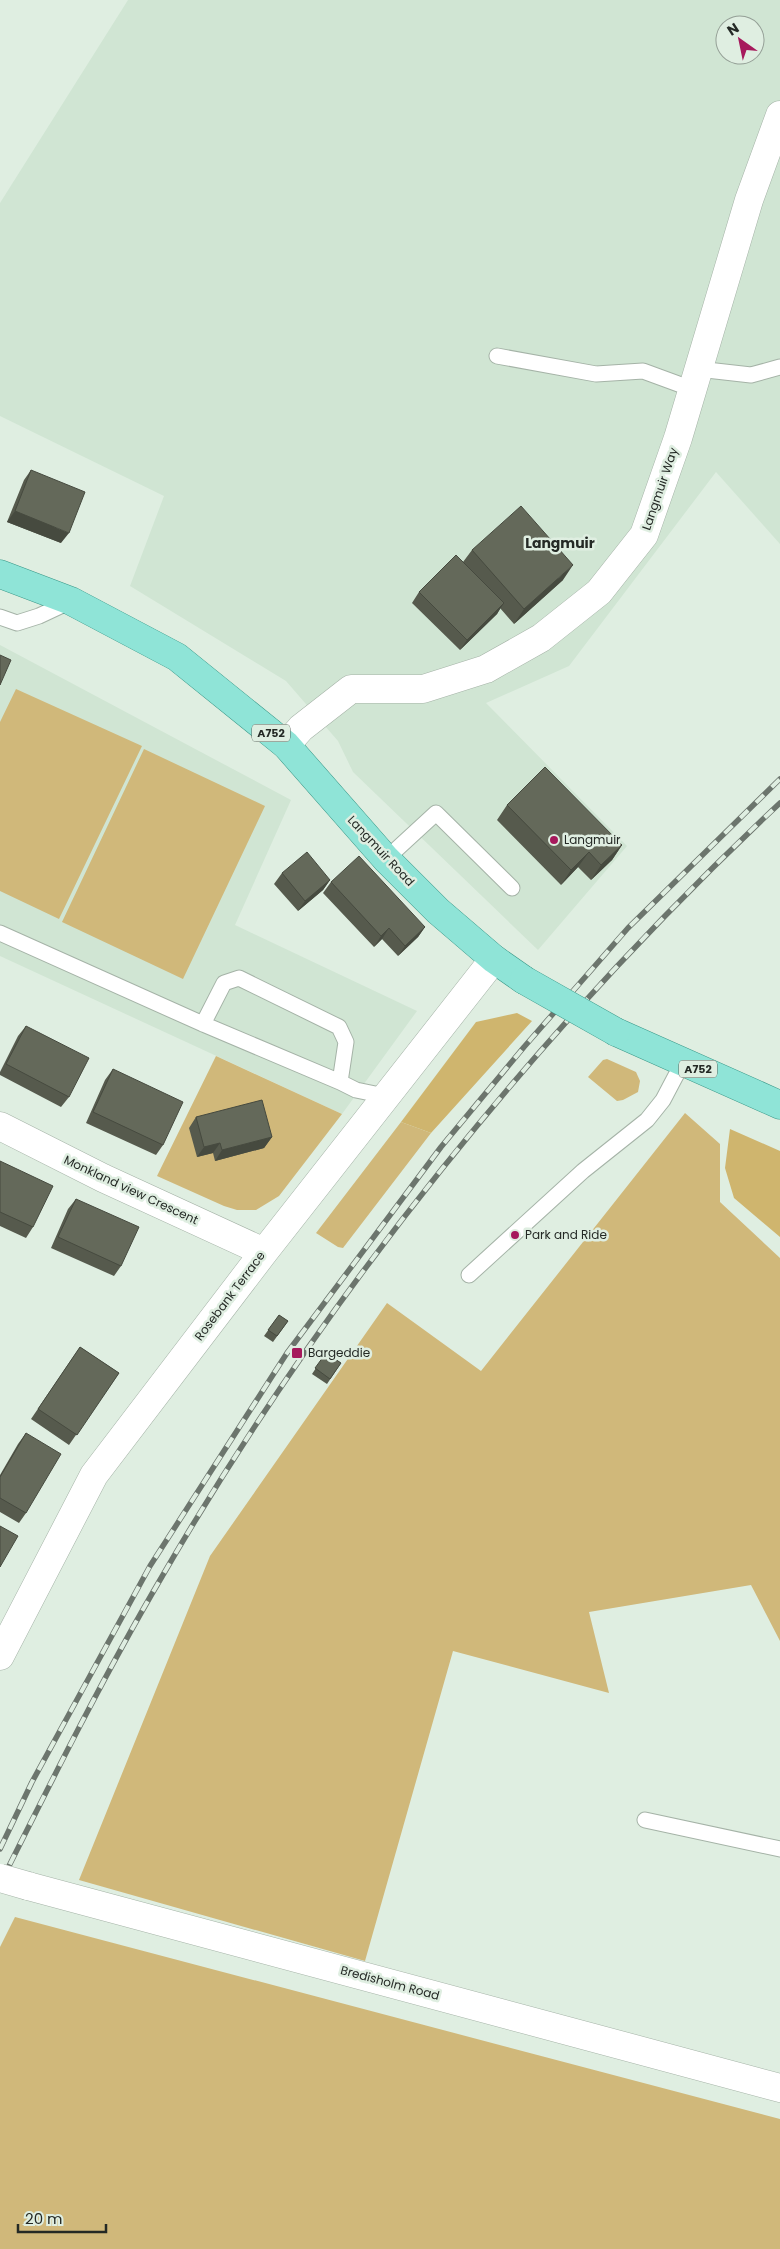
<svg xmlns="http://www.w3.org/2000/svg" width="780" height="2249" viewBox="0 0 780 2249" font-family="Poppins,sans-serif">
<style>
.built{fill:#d0e5d3;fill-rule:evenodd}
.green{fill:#d0b87a}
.forest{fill:#cfb56e}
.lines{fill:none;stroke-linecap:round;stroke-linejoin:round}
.lane-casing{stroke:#a5b3a7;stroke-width:17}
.street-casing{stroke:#a5b3a7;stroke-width:29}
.primary-casing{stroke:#399787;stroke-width:29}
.lane{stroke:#fff;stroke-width:15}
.street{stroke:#fff;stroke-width:28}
.primary{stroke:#8fe4d7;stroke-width:28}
.rail-casing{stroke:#6c756d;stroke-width:5.5}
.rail{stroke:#dfeee1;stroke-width:4;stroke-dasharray:11;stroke-linecap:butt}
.street-bridge-casing{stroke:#a5b3a7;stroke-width:29;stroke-linecap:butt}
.primary-bridge-casing{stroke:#399787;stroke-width:29;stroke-linecap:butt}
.street-bridge{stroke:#fff;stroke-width:28}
.primary-bridge{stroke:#8fe4d7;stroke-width:28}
.wall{fill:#565a4d}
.shaded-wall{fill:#464a3f}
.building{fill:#64695a;stroke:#464a3f}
.poi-dot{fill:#a6195c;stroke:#dfeee1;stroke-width:2}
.labels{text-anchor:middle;stroke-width:5;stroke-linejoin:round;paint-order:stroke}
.shield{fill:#dfeee1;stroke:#5c645d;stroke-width:1}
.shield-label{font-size:11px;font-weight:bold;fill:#242925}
.street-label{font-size:12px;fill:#242925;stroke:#dfeee1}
.poi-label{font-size:12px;fill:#242925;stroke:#dfeee1;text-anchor:start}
.neighbourhood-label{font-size:14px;font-weight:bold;fill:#242925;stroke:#dfeee1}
</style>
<rect width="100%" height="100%" fill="#dfeee1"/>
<path class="built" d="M 128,0 L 780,0 L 780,544 L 716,472 L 569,666 L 486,703 L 627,846 L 538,950 L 353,772 L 338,741 L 286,681 L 130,586 L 164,496 L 0,416 L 0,203 ZM 725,25 L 755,25 L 755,55 L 725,55 Z
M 0,645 L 291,800 L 235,925 L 417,1011 L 342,1114 L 0,956 Z"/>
<path class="green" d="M 16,689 L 142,746 L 59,919 L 0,891 L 0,722 Z
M 144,749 L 265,806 L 183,979 L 62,922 Z
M 216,1056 L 342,1114 L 279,1196 L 256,1210 L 237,1210 L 224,1206 L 157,1176 Z
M 607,1059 L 636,1072 L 640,1081 L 638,1092 L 623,1100 L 617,1101 L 588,1077 L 603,1060 Z
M 685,1113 L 720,1144 L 720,1202 L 780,1258 L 780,1641 L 751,1585 L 589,1612 L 609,1693 L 453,1651 L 365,1961 L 79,1880 L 210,1556 L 387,1303 L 481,1371 Z
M 401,1122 L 431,1133 L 343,1248 L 338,1247 L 316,1233 Z
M 15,1917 L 780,2119 L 780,2249 L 0,2249 L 0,1947 Z"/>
<path class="forest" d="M 517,1013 L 532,1021 L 431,1133 L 401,1122 L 476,1022 Z
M 730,1129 L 780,1151 L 780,1237 L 734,1198 L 725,1168 Z"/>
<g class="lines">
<defs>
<path id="lane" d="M 497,356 L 596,374 L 643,371 L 692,389
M 698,369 L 751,375 L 780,367
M 0,617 L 17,623 L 39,616 L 71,601
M 386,859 L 436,813 L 512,888
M 0,933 L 203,1024 L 340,1082 L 346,1042 L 339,1027 L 239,978 L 224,983 L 203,1024
M 340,1082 L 356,1090 L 385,1096
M 469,1275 L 583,1171 L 647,1120 L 663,1100 L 683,1062
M 645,1820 L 780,1849"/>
<path id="street" d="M 286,745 L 301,728 L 351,689 L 423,689 L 486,669 L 541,638 L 599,592 L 644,535 L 678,438 L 749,200 L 780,115
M 0,1126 L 103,1178 L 264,1252
M 0,1656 L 94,1475 L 264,1252 L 494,959
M 28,1886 L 780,2088"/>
<path id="primary" d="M 0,574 L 71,601 L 177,657 L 286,745 L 386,859 L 438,911 L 494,959 L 524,980
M 616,1032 L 780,1105"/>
</defs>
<use href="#lane" class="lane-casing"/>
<use href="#street" class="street-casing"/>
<use href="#primary" class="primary-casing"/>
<use href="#lane" class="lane"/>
<use href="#street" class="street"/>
<use href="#primary" class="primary"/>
<defs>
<path id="rail" d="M 0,1849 L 32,1782 L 150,1566 L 287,1353 L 441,1147 L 524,1047 L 628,928 L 780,779
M 0,1884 C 51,1782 102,1679 160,1580 C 324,1296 541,1027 780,803"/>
</defs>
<use href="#rail" class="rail-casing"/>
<use href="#rail" class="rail"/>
<defs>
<path id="street-bridge" d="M 0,1878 L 28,1886"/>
<path id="primary-bridge" d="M 524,980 L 616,1032"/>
</defs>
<use href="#street-bridge" class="street-bridge-casing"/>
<use href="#primary-bridge" class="primary-bridge-casing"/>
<use href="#street-bridge" class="street-bridge"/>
<use href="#primary-bridge" class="primary-bridge"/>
</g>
<path class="wall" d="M 31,470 L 61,543 L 7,522 L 24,480 Z
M 472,550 L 563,580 L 514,624 L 500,608 L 497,614 L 460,650 L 412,603 L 419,592 L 463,562 Z
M 507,805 L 622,845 L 612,860 L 591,880 L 578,867 L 561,885 L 497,820 Z
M 282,873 L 330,880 L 323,890 L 298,911 L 274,884 Z
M 331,882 L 425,927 L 418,937 L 398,956 L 382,939 L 374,947 L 323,893 Z
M 26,1026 L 69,1097 L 61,1107 L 0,1075 L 0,1072 L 18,1036 Z
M 113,1069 L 163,1145 L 156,1155 L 86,1123 L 105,1080 Z
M 196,1117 L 272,1137 L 264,1148 L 215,1161 L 213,1153 L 197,1157 L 189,1128 Z
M 0,1161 L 33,1227 L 26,1238 L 0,1226 Z
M 76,1199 L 121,1266 L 114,1276 L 51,1248 L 68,1209 Z
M 279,1315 L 288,1321 L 273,1342 L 264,1336 Z
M 80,1347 L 119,1373 L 69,1445 L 31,1419 Z
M 326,1353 L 341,1363 L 327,1384 L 312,1374 Z
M 26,1433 L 26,1513 L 19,1523 L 0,1512 L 0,1475 L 18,1444 Z"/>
<path class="shaded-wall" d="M 15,511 L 69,533 L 61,543 L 7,522 Z
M 573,565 L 563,580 L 514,624 L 524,609 Z
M 504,603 L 497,614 L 460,650 L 467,640 Z
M 622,845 L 612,860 L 591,880 L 601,865 Z
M 589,852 L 578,867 L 561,885 L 571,870 Z
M 330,880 L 323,890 L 298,911 L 305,901 Z
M 425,927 L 418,937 L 398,956 L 405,946 Z
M 389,928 L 382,939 L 374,947 L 381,936 Z
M 272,1137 L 264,1148 L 215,1161 L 222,1150 Z
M 220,1143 L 213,1153 L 197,1157 L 204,1147 Z"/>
<path class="building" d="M 31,470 L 85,492 L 69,533 L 15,511 Z
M 521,506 L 573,565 L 524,609 L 472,550 Z
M 456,555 L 504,603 L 467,640 L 419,592 Z
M 0,655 L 11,660 L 0,685 Z
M 545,767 L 622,845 L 601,865 L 589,852 L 571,870 L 507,805 Z
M 307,852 L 330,880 L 305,901 L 282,873 Z
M 359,856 L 425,927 L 405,946 L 389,928 L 381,936 L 331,882 Z
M 26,1026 L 89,1058 L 69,1097 L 6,1064 Z
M 113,1069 L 183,1102 L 163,1145 L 93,1112 Z
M 262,1100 L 272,1137 L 222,1150 L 220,1143 L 204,1147 L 196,1117 Z
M 0,1161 L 53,1186 L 33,1227 L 0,1212 Z
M 76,1199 L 139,1227 L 121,1266 L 58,1237 Z
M 279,1315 L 288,1321 L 277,1336 L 268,1330 Z
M 80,1347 L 119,1373 L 77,1435 L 38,1409 Z
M 326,1353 L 341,1363 L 330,1379 L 315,1368 Z
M 26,1433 L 61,1454 L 26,1513 L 0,1498 L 0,1477 Z
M 0,1526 L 18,1536 L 0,1567 Z"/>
<g class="poi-dot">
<circle cx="554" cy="840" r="5"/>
<circle cx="515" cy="1235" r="5"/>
<rect x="291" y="1347" width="12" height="12" rx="2.5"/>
</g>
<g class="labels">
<g class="shield">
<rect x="252" y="724.5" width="38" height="17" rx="4"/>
<rect x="679" y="1060.5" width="38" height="17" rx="4"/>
</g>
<g class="shield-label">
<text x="271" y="737">A752</text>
<text x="698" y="1073">A752</text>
</g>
<g class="street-label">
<text transform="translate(660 489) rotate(-71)" y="4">Langmuir Way</text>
<text transform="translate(381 851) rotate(47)" y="4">Langmuir Road</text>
<text transform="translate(131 1190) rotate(25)" y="4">Monkland view Crescent</text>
<text transform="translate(230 1296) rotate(-53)" y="4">Rosebank Terrace</text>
<text transform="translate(390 1983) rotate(15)" y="4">Bredisholm Road</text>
</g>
<g class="poi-label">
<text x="564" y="844">Langmuir</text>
<text x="525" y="1239">Park and Ride</text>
<text x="308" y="1357">Bargeddie</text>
</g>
<g class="neighbourhood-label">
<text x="560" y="548">Langmuir</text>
</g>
</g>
<g transform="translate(740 40) rotate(327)"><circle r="24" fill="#dfeee1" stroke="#949f96"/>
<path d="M0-4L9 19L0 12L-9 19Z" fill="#a6195c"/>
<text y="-8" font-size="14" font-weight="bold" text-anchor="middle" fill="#242925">N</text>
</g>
<path d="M18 2224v8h88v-8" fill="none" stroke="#242925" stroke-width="2.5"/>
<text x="25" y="2224" font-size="15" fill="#242925" stroke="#dfeee1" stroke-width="4" paint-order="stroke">20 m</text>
</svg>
